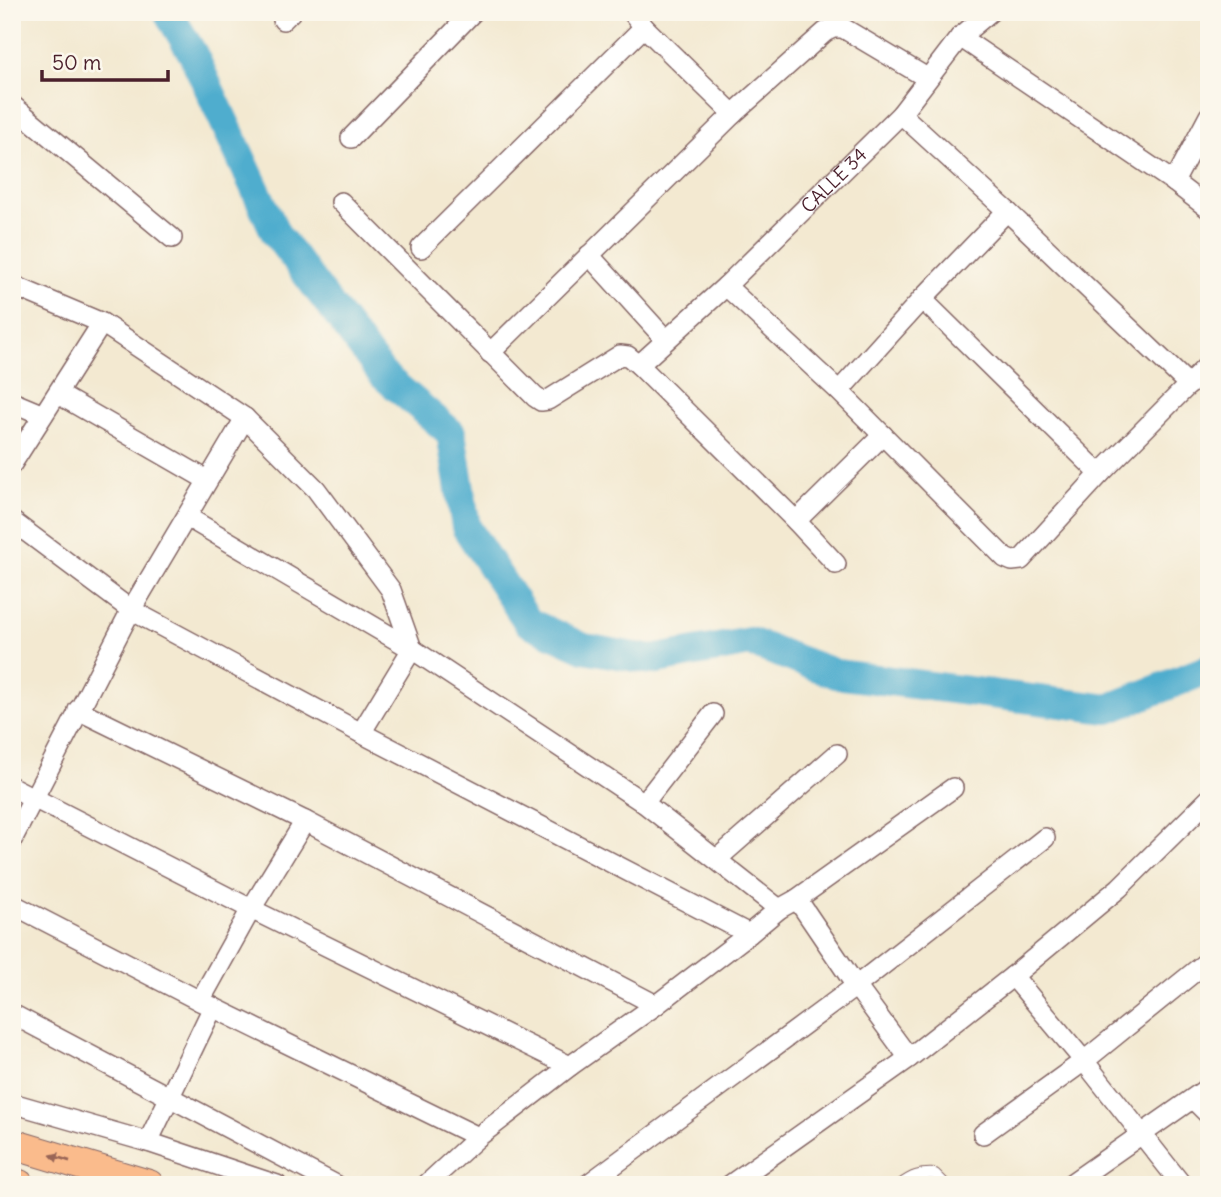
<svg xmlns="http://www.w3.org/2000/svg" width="1221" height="1197" viewBox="0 0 1221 1197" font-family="Delius,sans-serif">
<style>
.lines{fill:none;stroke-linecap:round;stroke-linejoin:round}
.river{stroke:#50adce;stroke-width:30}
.lane-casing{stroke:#856665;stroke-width:12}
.street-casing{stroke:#856665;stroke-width:22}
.primary-casing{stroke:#856665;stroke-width:32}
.lane{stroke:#fff;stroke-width:10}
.street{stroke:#fff;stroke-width:19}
.primary{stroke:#fabb8c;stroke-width:30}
.oneway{fill:#996557}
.labels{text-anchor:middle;stroke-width:6;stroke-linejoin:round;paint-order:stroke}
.street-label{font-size:19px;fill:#4a1f2b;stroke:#fbf7ec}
</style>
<rect width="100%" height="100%" fill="#fbf7ec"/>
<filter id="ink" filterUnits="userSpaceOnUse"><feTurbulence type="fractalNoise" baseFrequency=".0143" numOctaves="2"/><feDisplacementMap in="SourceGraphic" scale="14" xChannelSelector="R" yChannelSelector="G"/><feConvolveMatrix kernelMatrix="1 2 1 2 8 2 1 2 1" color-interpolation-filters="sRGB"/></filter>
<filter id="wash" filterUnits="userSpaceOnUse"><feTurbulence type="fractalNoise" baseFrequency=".00686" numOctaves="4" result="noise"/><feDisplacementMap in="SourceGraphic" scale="28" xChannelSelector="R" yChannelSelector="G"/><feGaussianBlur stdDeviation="1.57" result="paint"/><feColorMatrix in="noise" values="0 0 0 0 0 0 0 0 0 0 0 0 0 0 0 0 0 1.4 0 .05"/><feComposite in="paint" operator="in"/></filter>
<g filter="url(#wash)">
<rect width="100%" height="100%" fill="#f3e9d1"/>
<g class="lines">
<path class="river" d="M 169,12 L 170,16 L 193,54 L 276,234 L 383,375 L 451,433 L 466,527 L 528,622 L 584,648 L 652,660 L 750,642 L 836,674 L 1108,709 L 1209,669"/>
</g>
</g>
<g filter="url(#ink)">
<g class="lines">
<defs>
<path id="lane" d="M 900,1185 C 912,1176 920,1173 935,1174 L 946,1185"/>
<g id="street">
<path d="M 632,12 L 644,27 L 733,114"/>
<path d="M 283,20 L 291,12"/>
<path d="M 960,37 L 1174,182 L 1209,209"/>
<path d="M 12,105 L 172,238"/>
<path d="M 901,114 L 1007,211 L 1189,385"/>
<path d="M 351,138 L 473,12"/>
<path d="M 1174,182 L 1209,116"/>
<path id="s1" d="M 341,202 L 535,397 L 541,401 L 548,400 L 620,355 L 628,356 L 639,365 L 726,286 L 901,114 L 960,37 L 990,12"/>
<path d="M 421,248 L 644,27"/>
<path d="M 589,255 L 666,340"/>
<path d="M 12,285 L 102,323 L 245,418 L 316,489 L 391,590 L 412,649 L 361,733"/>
<path d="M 726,286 L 839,391 L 1005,558 L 1012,561 L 1021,560 L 1100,474 L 1209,364"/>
<path d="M 922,299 L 1100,474"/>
<path d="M 490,353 L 733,114 L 825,32 L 833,28 L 843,28 L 927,78"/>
<path d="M 639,365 L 796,521 L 836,564"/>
<path d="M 839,391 L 922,299 L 1007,211"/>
<path d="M 58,394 L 207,480"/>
<path d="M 12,402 L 43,415"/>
<path d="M 12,464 L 102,323"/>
<path d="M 187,517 L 412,649 L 644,803 L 779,909"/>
<path d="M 12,521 L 131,610 L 361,733 L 749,934"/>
<path d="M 796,521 L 883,435"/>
<path d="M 78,710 L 305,821 L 656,1005"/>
<path d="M 12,787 L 251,909 L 570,1066"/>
<path d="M 644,803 L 713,714"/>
<path d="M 12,840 L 131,610 L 245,418"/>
<path d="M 717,859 L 837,754"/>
<path d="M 797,899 L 856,986 L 909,1058"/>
<path d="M 12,904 L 200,1001 L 478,1137"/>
<path d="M 1013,976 L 1084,1061 L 1182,1185"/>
<path d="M 200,1001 L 251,909 L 305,821"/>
<path d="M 12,1014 L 336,1185"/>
<path d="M 1193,1099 L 1209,1115"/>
<path d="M 12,1103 L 148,1142 L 277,1185"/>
<path d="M 983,1134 L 1084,1061 L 1209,960"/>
<path d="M 148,1142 L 213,1007"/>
<path d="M 426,1185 L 478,1137 L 570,1066 L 656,1005 L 749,934 L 779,909 L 797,899 L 953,788"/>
<path d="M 587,1185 L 856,986 L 1045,838"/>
<path d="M 730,1185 L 909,1058 L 1013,976 L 1119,888 L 1209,799"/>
<path d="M 1069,1185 L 1209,1087"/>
</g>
<path id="primary" d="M 12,1144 L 149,1185
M 12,1183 L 19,1185"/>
</defs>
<use href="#lane" class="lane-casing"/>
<use href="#street" class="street-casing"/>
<use href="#primary" class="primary-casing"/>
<use href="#lane" class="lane"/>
<use href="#street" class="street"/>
<use href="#primary" class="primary"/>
</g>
<defs><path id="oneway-solid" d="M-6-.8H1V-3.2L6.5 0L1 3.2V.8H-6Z" transform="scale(1.75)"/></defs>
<use class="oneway" href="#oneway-solid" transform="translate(60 1158) rotate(-163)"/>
</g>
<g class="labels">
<g class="street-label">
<text dy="7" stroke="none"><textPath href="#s1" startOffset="665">CALLE 34</textPath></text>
</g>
</g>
<rect width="1221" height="1197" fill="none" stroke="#fbf7ec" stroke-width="42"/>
<path d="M42 70v10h126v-10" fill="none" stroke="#4a1f2b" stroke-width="3.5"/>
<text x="52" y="70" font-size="21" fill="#4a1f2b" stroke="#fbf7ec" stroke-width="5" paint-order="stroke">50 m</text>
</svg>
